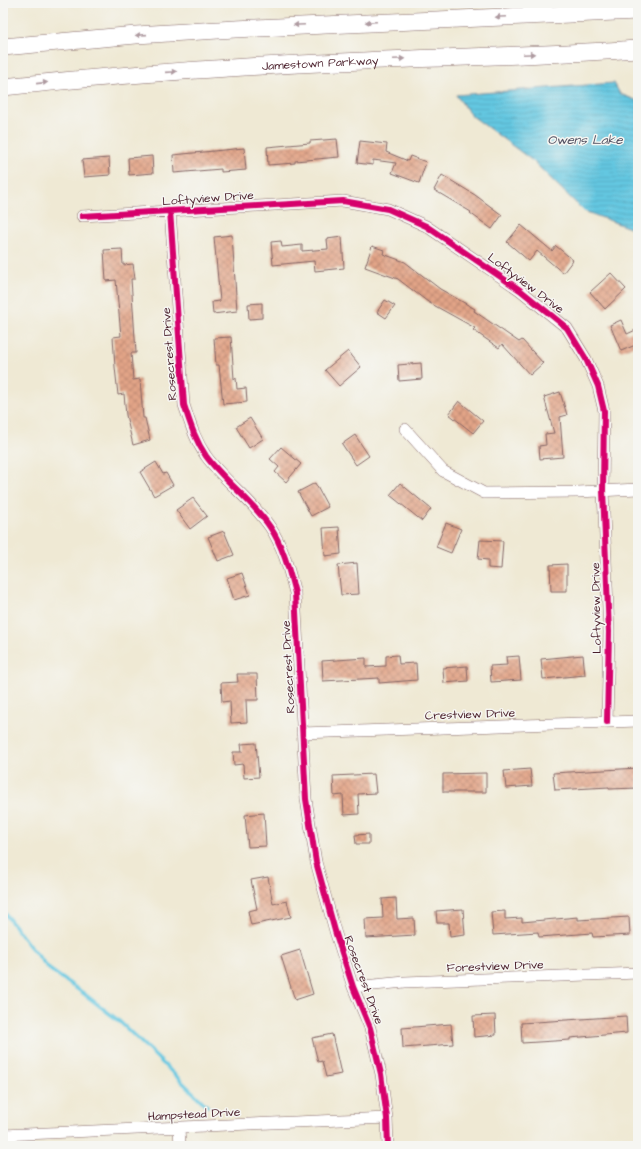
<svg xmlns="http://www.w3.org/2000/svg" width="641" height="1149" viewBox="0 0 641 1149" font-family="'Architects Daughter',sans-serif">
<style>
.water{fill:url(#water-rules);stroke:#567386}
.lines{fill:none;stroke-linecap:round;stroke-linejoin:round}
.stream{stroke:#63c7e1;stroke-width:3.5}
.building{fill:url(#building-cross-hatch)}
.street-casing{stroke:#846666;stroke-width:12}
.primary-casing{stroke:#846666;stroke-width:18}
.street{stroke:#fff;stroke-width:11}
.primary{stroke:#fff;stroke-width:17}
.cycleway-casing{stroke:#f6f6f2;stroke-width:8}
.cycleway{stroke:#d6006c;stroke-width:6}
.oneway{fill:#ae9aa0}
.labels{text-anchor:middle;stroke-width:3;stroke-linejoin:round;paint-order:stroke}
.street-label{font-size:12px;fill:#4a1f2b;stroke:#f6f6f2}
.water-label{font-size:13px;font-style:italic;fill:#525162;stroke:#f6f6f2}
</style>
<defs>
<pattern id="water-rules" width="6" height="5" patternUnits="userSpaceOnUse"><rect width="6" height="5" fill="#63c7e1"/><path d="M0 2.5h6" fill="none" stroke="#57aac1"/></pattern>
<pattern id="building-cross-hatch" width="8" height="8" patternUnits="userSpaceOnUse"><rect width="8" height="8" fill="#e2a487"/><path d="M0 0l8 8M0 8l8-8" fill="none" stroke="#b9856f"/></pattern>
</defs>
<rect width="100%" height="100%" fill="#f6f6f2"/>
<filter id="ink" filterUnits="userSpaceOnUse"><feTurbulence type="fractalNoise" baseFrequency=".025" numOctaves="2"/><feDisplacementMap in="SourceGraphic" scale="8" xChannelSelector="R" yChannelSelector="G"/><feConvolveMatrix kernelMatrix="1 2 1 2 8 2 1 2 1" color-interpolation-filters="sRGB"/></filter>
<filter id="wash" filterUnits="userSpaceOnUse"><feTurbulence type="fractalNoise" baseFrequency=".012" numOctaves="4" result="noise"/><feDisplacementMap in="SourceGraphic" scale="16" xChannelSelector="R" yChannelSelector="G"/><feGaussianBlur stdDeviation="0.9" result="paint"/><feColorMatrix in="noise" values="0 0 0 0 0 0 0 0 0 0 0 0 0 0 0 0 0 1.4 0 .05"/><feComposite in="paint" operator="in"/></filter>
<g filter="url(#wash)">
<rect width="100%" height="100%" fill="#efe9d4"/>
<path class="water" d="M 614,83 L 620,94 L 638,101 L 638,231 L 584,211 L 533,161 L 471,115 L 456,95 Z"/>
<g class="lines">
<path class="stream" d="M 3,911 L 28,944 L 49,969 L 83,993 L 119,1021 L 207,1106"/>
</g>
<g id="blocks">
<path class="building" d="M 337,139 L 339,157 L 295,161 L 295,163 L 268,165 L 267,147 L 310,143 L 310,141 Z
M 360,141 L 387,144 L 386,152 L 408,161 L 410,156 L 426,162 L 419,183 L 392,173 L 396,163 L 373,160 L 373,165 L 357,163 Z
M 244,148 L 246,170 L 221,172 L 221,169 L 174,173 L 173,155 Z
M 152,156 L 153,173 L 129,175 L 128,158 Z
M 109,158 L 110,175 L 84,177 L 82,160 Z
M 442,175 L 475,195 L 502,215 L 492,229 L 470,213 L 471,212 L 434,190 Z
M 521,225 L 552,251 L 556,246 L 573,260 L 563,273 L 537,251 L 529,261 L 507,242 Z
M 232,235 L 237,311 L 213,314 L 212,302 L 220,301 L 214,237 Z
M 342,237 L 344,268 L 315,271 L 314,261 L 273,265 L 271,242 L 281,241 L 282,247 L 302,245 L 302,251 L 328,249 L 327,239 Z
M 372,246 L 384,250 L 383,254 L 405,262 L 440,289 L 475,309 L 474,311 L 519,342 L 522,340 L 543,363 L 530,375 L 502,344 L 499,348 L 473,330 L 475,328 L 428,302 L 398,279 L 365,267 Z
M 122,249 L 123,265 L 133,264 L 135,279 L 131,279 L 136,353 L 131,353 L 133,380 L 140,379 L 143,418 L 145,418 L 150,440 L 133,445 L 126,415 L 124,394 L 118,395 L 115,367 L 113,337 L 121,336 L 116,280 L 106,281 L 104,250 Z
M 611,273 L 626,289 L 605,309 L 590,292 Z
M 385,300 L 395,306 L 386,318 L 377,312 Z
M 262,303 L 262,318 L 249,319 L 248,304 Z
M 621,320 L 627,334 L 638,329 L 638,344 L 621,351 L 610,325 Z
M 231,337 L 234,379 L 236,378 L 237,389 L 246,388 L 247,402 L 223,404 L 219,365 L 216,365 L 214,338 Z
M 348,351 L 361,367 L 339,386 L 325,370 Z
M 421,363 L 422,379 L 399,381 L 398,365 Z
M 560,392 L 567,415 L 560,417 L 563,457 L 540,459 L 539,446 L 546,445 L 545,434 L 554,433 L 544,397 Z
M 459,401 L 483,421 L 473,433 L 449,414 Z
M 250,418 L 263,439 L 249,448 L 236,427 Z
M 355,435 L 369,456 L 356,465 L 342,444 Z
M 281,447 L 301,464 L 286,482 L 275,472 L 279,467 L 270,459 Z
M 156,462 L 163,474 L 166,473 L 173,485 L 154,496 L 140,472 Z
M 315,483 L 328,507 L 311,516 L 298,492 Z
M 400,483 L 431,509 L 422,521 L 390,495 Z
M 193,498 L 207,516 L 190,529 L 176,510 Z
M 446,523 L 461,529 L 451,553 L 436,547 Z
M 339,527 L 341,554 L 325,556 L 323,528 Z
M 224,531 L 234,555 L 218,561 L 208,537 Z
M 480,540 L 503,541 L 501,569 L 488,568 L 488,560 L 478,559 Z
M 357,563 L 359,594 L 341,595 L 338,565 Z
M 567,564 L 567,591 L 551,591 L 550,565 Z
M 242,573 L 250,595 L 234,600 L 227,578 Z
M 398,655 L 399,664 L 416,663 L 417,680 L 379,683 L 379,678 L 323,681 L 322,661 L 366,658 L 366,667 L 386,666 L 386,656 Z
M 583,655 L 585,675 L 543,679 L 541,659 Z
M 519,656 L 521,680 L 491,682 L 490,666 L 507,665 L 506,657 Z
M 467,666 L 468,681 L 444,683 L 443,668 Z
M 237,674 L 257,674 L 258,700 L 246,700 L 247,722 L 231,723 L 230,701 L 222,702 L 221,683 L 238,682 Z
M 256,743 L 259,777 L 244,778 L 243,764 L 234,765 L 233,752 L 242,752 L 241,744 Z
M 638,768 L 638,788 L 609,789 L 609,787 L 555,790 L 553,773 Z
M 530,769 L 532,786 L 506,788 L 504,771 Z
M 486,773 L 486,792 L 443,792 L 443,774 Z
M 374,774 L 376,793 L 358,794 L 359,814 L 344,815 L 343,795 L 334,796 L 333,776 Z
M 264,813 L 266,846 L 248,847 L 245,815 Z
M 369,834 L 369,844 L 356,844 L 355,835 Z
M 268,877 L 273,904 L 287,901 L 291,917 L 251,925 L 248,911 L 257,909 L 251,880 Z
M 396,898 L 397,919 L 414,918 L 415,935 L 366,938 L 365,919 L 383,918 L 382,899 Z
M 463,909 L 465,935 L 450,937 L 449,923 L 437,923 L 436,911 Z
M 505,911 L 505,919 L 522,918 L 522,922 L 578,917 L 578,920 L 629,917 L 630,935 L 593,937 L 592,933 L 539,937 L 538,932 L 493,935 L 491,912 Z
M 300,950 L 313,994 L 295,1000 L 281,956 Z
M 495,1015 L 496,1035 L 474,1037 L 473,1016 Z
M 626,1016 L 627,1033 L 570,1038 L 570,1040 L 522,1043 L 521,1023 Z
M 451,1024 L 453,1044 L 403,1048 L 402,1028 Z
M 332,1034 L 341,1074 L 326,1077 L 322,1061 L 318,1062 L 312,1038 Z"/>
</g>
</g>
<g filter="url(#ink)">
<use href="#blocks" fill-opacity="0" stroke="#846666" stroke-width="1"/>
<g class="lines">
<defs>
<path id="street" d="M 170,211 L 184,405 C 190,423 195,440 206,456 C 225,482 252,500 270,527 C 283,546 289,570 295,593 L 306,799 L 316,862 L 335,931 L 353,987 L 370,1028 L 381,1074 L 387,1118 L 388,1146
M 82,216 L 343,201 L 388,209 L 426,226 L 520,290 L 567,328 L 586,359 L 598,386 L 604,411 L 603,490 L 609,632 L 607,722
M 405,429 L 443,471 L 484,493 L 578,492 L 638,489
M 302,733 L 638,721
M 353,987 L 405,982 L 638,973
M 179,1128 L 180,1146
M 3,1135 L 387,1118"/>
<g id="primary">
<path d="M 3,47 L 136,35 L 235,29 L 638,11"/>
<path id="s1" d="M 3,87 C 115,75 228,67 341,62 C 440,57 539,56 638,49"/>
</g>
</defs>
<use href="#street" class="street-casing"/>
<use href="#primary" class="primary-casing"/>
<use href="#street" class="street"/>
<use href="#primary" class="primary"/>
<defs>
<path id="cycleway" d="M 170,211 L 184,405 C 190,423 195,440 206,456 C 225,482 252,500 270,527 C 283,546 289,570 295,593 L 306,799 L 316,862 L 335,931 L 353,987 L 370,1028 L 381,1074 L 387,1118 L 388,1146
M 82,216 L 343,201 L 388,209 L 426,226 L 520,290 L 567,328 L 586,359 L 598,386 L 604,411 L 603,490 L 609,632 L 607,722"/>
</defs>
<use href="#cycleway" class="cycleway-casing"/>
<use href="#cycleway" class="cycleway"/>
</g>
<defs><path id="oneway-solid" d="M-6-.8H1V-3.2L6.5 0L1 3.2V.8H-6Z"/></defs>
<g class="oneway">
<use href="#oneway-solid" transform="translate(501 17) rotate(178)"/>
<use href="#oneway-solid" transform="translate(371 22) rotate(178)"/>
<use href="#oneway-solid" transform="translate(299 25) rotate(177)"/>
<use href="#oneway-solid" transform="translate(141 35) rotate(176)"/>
<use href="#oneway-solid" transform="translate(529 54) rotate(-2)"/>
<use href="#oneway-solid" transform="translate(399 59) rotate(-2)"/>
<use href="#oneway-solid" transform="translate(171 72) rotate(-4)"/>
<use href="#oneway-solid" transform="translate(42 83) rotate(-6)"/>
</g>
</g>
<g class="labels">
<g class="street-label">
<text dy="4" stroke="none"><textPath href="#s1" startOffset="318">Jamestown Parkway</textPath></text>
<text transform="translate(208 198) rotate(-4)" y="4">Loftyview Drive</text>
<text transform="translate(526 283) rotate(37)" y="4">Loftyview Drive</text>
<text transform="translate(169 354) rotate(-94)" y="4">Rosecrest Drive</text>
<text transform="translate(596 608) rotate(-91)" y="4">Loftyview Drive</text>
<text transform="translate(288 667) rotate(-93)" y="4">Rosecrest Drive</text>
<text transform="translate(470 714) rotate(-2)" y="4">Crestview Drive</text>
<text transform="translate(495 966) rotate(-2)" y="4">Forestview Drive</text>
<text transform="translate(364 980) rotate(70)" y="4">Rosecrest Drive</text>
<text transform="translate(194 1114) rotate(-3)" y="4">Hampstead Drive</text>
</g>
<g class="water-label">
<text x="585" y="144">Owens Lake</text>
</g>
</g>
<rect width="641" height="1149" fill="none" stroke="#f6f6f2" stroke-width="16"/>
</svg>
